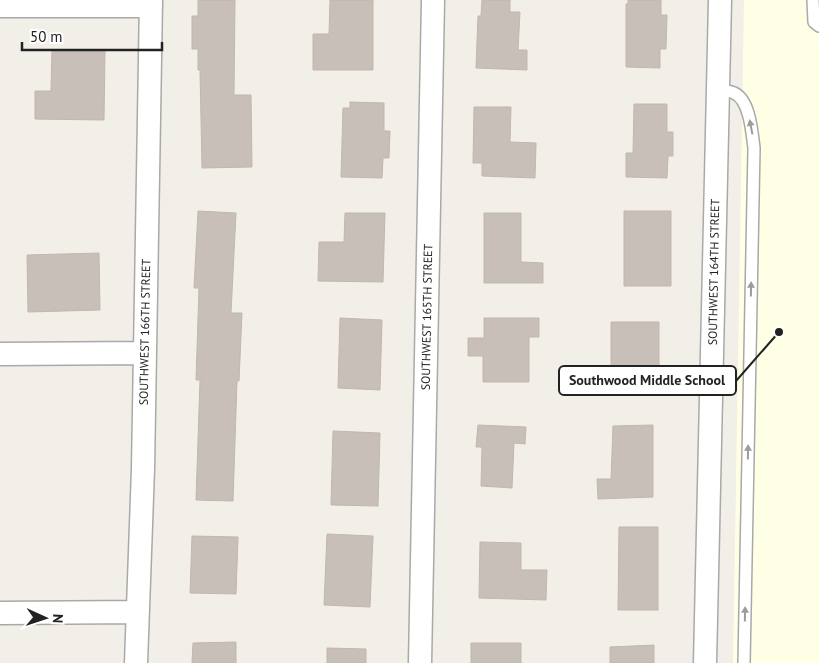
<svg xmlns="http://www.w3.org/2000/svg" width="819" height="663" viewBox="0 0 819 663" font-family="'PT Sans',sans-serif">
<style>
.education{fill:#ffffe5}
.building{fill:#c7bfb8;stroke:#c4b6ab}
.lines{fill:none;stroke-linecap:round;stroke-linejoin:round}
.service-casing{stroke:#a9a9a9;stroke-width:14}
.minor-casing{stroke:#a9a9a9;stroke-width:25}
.service{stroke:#fff;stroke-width:11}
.minor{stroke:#fff;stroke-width:22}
.oneway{fill:#9c9c9c}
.labels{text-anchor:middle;stroke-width:5;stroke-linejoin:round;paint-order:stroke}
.street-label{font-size:12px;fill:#222;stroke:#fff}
.leader{fill:none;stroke:#222;stroke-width:2}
.callout-dot{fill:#222;stroke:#fff;stroke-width:2}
.callout{fill:#fff;stroke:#222;stroke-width:2}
.callout-label{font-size:14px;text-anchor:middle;font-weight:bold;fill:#222}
</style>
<rect width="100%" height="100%" fill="#f2efe9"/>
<path class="education" d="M 744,0 L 819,0 L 819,663 L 733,663 Z"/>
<path class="building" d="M 198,0 L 235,0 L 234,95 L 251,95 L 252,167 L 202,168 L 200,70 L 198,70 L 198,49 L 192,49 L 192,16 L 198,16 Z
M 330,0 L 373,0 L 373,70 L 313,70 L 313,34 L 329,34 Z
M 482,0 L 510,0 L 510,12 L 520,12 L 518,50 L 527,50 L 527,70 L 476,68 L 478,16 L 481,16 Z
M 628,0 L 661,0 L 661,15 L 667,15 L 666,49 L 660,49 L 660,68 L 626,67 L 626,4 L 628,4 Z
M 52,50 L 105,50 L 104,120 L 35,119 L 35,91 L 51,91 Z
M 350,102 L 384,103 L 384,131 L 390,131 L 389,158 L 383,158 L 382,178 L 341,177 L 343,108 L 350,108 Z
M 634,104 L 667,104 L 667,132 L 673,132 L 673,156 L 668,156 L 667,178 L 626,177 L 626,153 L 633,153 Z
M 474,107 L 511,107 L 510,142 L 536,143 L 535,178 L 482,176 L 482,163 L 473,163 Z
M 198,211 L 236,213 L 231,313 L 242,313 L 239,381 L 237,381 L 233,501 L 196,500 L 200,380 L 196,380 L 199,288 L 194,288 Z
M 624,211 L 671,211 L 671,286 L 624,286 Z
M 345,213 L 385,213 L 383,282 L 318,281 L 319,242 L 344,242 Z
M 484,213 L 521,213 L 521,262 L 543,263 L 543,283 L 484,283 Z
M 99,253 L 100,310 L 28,312 L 27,255 Z
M 340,318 L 382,320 L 380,390 L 338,388 Z
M 484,318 L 539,318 L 539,337 L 529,337 L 529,382 L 483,382 L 483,356 L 468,356 L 468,338 L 484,338 Z
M 611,322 L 659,322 L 659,391 L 611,391 Z
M 478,425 L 526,427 L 525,444 L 514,443 L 512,488 L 481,486 L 482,447 L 476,447 Z
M 653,425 L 653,497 L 598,499 L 597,479 L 611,479 L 613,426 Z
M 333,431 L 380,433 L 378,506 L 331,505 Z
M 619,527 L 658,527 L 658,610 L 618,610 Z
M 327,534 L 373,536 L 370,607 L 324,605 Z
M 192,536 L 238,537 L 236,594 L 190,593 Z
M 480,542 L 521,543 L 521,570 L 547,570 L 546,600 L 479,598 Z
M 236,642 L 236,663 L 192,663 L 193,643 Z
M 471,643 L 521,643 L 521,663 L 471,663 Z
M 654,645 L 654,663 L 610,663 L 610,647 Z
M 327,648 L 366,649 L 366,663 L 327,663 Z"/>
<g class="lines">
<defs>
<path id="service" d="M 813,0 L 814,22 L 819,26
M 719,90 C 724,91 730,91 734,93 C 750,100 752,133 754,148 L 744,663"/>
<path id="minor" d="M 0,6 L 151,6
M 0,354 L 145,353
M 0,613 L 137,612
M 136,663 L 143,469 L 151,0
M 420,663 L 433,0
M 705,663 L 720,0"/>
</defs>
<use href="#service" class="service-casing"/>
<use href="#minor" class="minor-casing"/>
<use href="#service" class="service"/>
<use href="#minor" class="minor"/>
</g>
<defs><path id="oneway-solid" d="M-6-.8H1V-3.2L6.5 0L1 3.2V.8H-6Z" transform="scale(1.25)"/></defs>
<g class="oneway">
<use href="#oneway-solid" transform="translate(751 127) rotate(-101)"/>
<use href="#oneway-solid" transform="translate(751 289) rotate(-89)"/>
<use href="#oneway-solid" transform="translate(748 452) rotate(-89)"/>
<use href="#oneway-solid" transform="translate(745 614) rotate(-89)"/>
</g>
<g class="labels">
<g class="street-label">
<text transform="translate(714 272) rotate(-89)" y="4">SOUTHWEST 164TH STREET</text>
<text transform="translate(427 317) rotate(-89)" y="4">SOUTHWEST 165TH STREET</text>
<text transform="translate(145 332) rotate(-89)" y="4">SOUTHWEST 166TH STREET</text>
</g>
</g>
<path class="leader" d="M779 332L736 381"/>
<circle class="callout-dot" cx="779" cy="332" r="5"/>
<rect class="callout" x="559" y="366" width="177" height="29" rx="5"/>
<g class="callout-label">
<text x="647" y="385">Southwood Middle School</text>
</g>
<g transform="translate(45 618) rotate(93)" stroke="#ffffff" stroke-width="4" paint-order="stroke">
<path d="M0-4L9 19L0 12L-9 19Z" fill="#222222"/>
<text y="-8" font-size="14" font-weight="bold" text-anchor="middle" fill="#222222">N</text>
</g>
<path d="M22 42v8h140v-8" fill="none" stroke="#222222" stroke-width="2.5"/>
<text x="30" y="42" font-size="15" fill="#222222" stroke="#ffffff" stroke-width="4" paint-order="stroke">50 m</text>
</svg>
